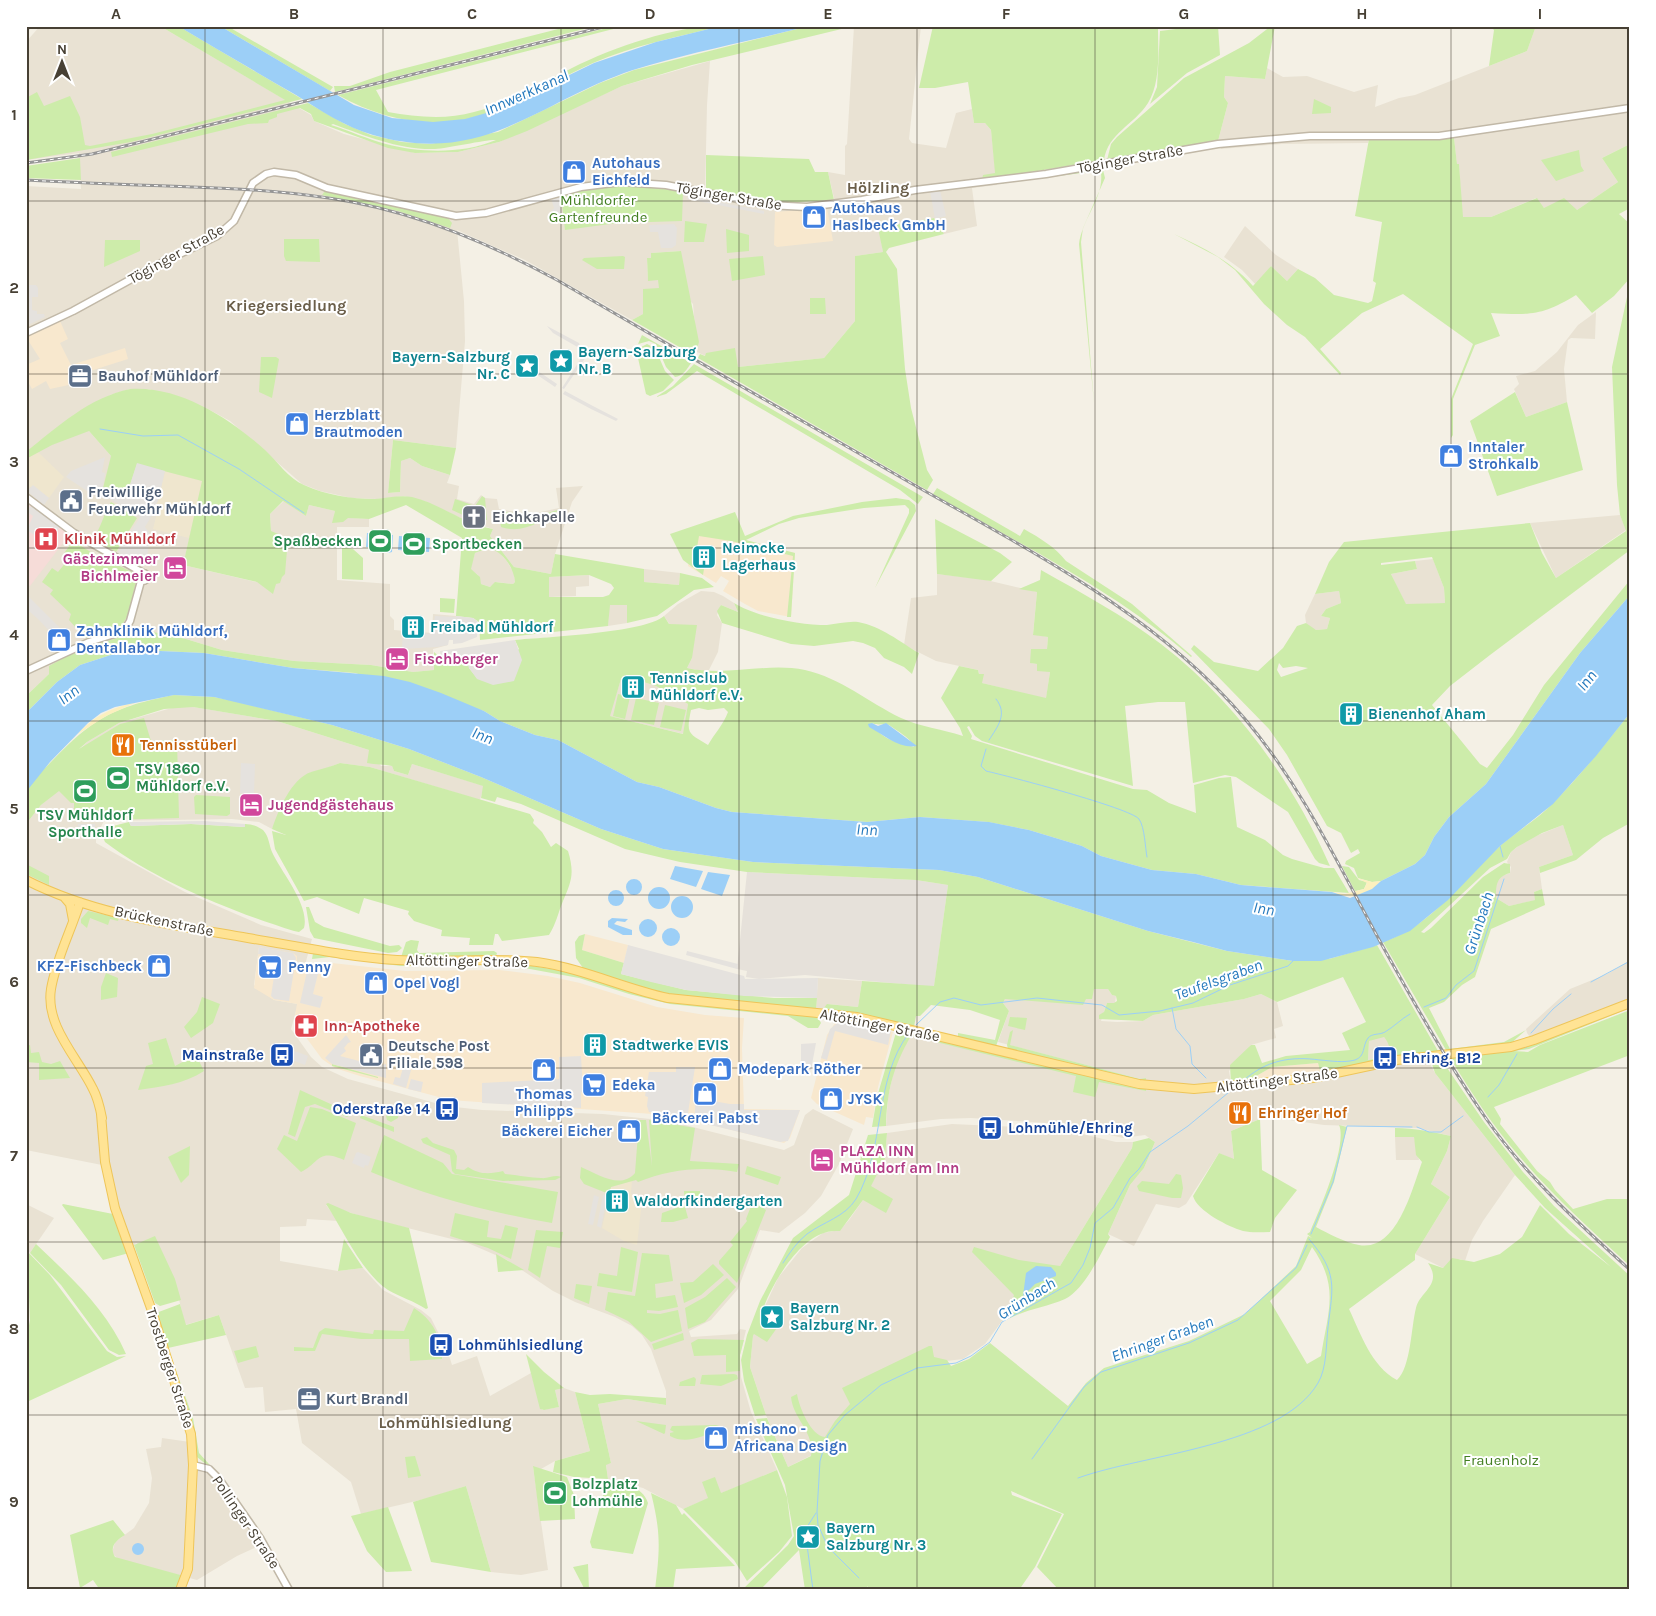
<svg xmlns="http://www.w3.org/2000/svg" width="1656" height="1616" viewBox="0 0 1656 1616" font-family="Karla,sans-serif">
<style>
.residential{fill:#e9e2d3}
.commercial{fill:#f8e8ce}
.industrial{fill:#e6e1da}
.education{fill:#efe6ce}
.medical{fill:#f6dcd8}
.green{fill:#cdecaa;fill-rule:evenodd}
.sand{fill:#fcf0be}
.parking{fill:#e5e2de}
.water{fill:#9ccff7}
.lines{fill:none;stroke-linecap:round;stroke-linejoin:round}
.stream{stroke:#9ccff7;stroke-width:1}
.minor-casing{stroke:#c1b8a7;stroke-width:9}
.major-casing{stroke:#eec559;stroke-width:10}
.minor{stroke:#fff;stroke-width:6}
.major{stroke:#ffe394;stroke-width:8}
.rail-casing{stroke:#969696;stroke-width:3}
.rail{stroke:#fff;stroke-width:1;stroke-dasharray:4;stroke-linecap:butt}
.grid{fill:none;stroke:#474034;stroke-width:1;stroke-opacity:0.55}
.labels{text-anchor:middle;stroke-width:4;stroke-linejoin:round;paint-order:stroke}
.street-label{font-size:15px;fill:#474034;stroke:#fff}
.shop-label{font-size:15px;font-weight:bold;fill:#366cbe;stroke:#fff;text-anchor:start}
.park-label{font-size:15px;fill:#437f22;stroke:#fff}
.culture-label{font-size:15px;font-weight:bold;fill:#0d838f;stroke:#fff;text-anchor:start}
.service-label{font-size:15px;font-weight:bold;fill:#4e5e75;stroke:#fff;text-anchor:start}
.worship-label{font-size:15px;font-weight:bold;fill:#5b616d;stroke:#fff;text-anchor:start}
.health-label{font-size:15px;font-weight:bold;fill:#be3a42;stroke:#fff;text-anchor:start}
.leisure-label{font-size:15px;font-weight:bold;fill:#27864d;stroke:#fff;text-anchor:start}
.hotel-label{font-size:15px;font-weight:bold;fill:#b23c85;stroke:#fff;text-anchor:start}
.food-label{font-size:15px;font-weight:bold;fill:#c56008;stroke:#fff;text-anchor:start}
.transit-label{font-size:15px;font-weight:bold;fill:#164399;stroke:#fff;text-anchor:start}
.water-label{font-size:16px;font-style:italic;fill:#2479bd;stroke:#fff}
.neighbourhood-label{font-size:16px;font-weight:bold;fill:#6b5f4a;stroke:#fff}
.neatline{fill:none;stroke:#474034;stroke-width:2}
.grid-label{font-size:16px;text-anchor:middle;font-weight:bold;fill:#474034}
</style>
<rect width="100%" height="100%" fill="#f4f0e5"/>
<path class="residential" d="M 40,26 L 160,26 L 311,115 L 314,121 L 344,134 L 415,153 L 458,152 L 499,142 L 622,86 L 710,61 L 707,105 L 705,195 L 750,205 L 802,209 L 836,207 L 828,172 L 845,175 L 845,146 L 847,144 L 854,26 L 921,26 L 909,139 L 912,143 L 946,148 L 956,113 L 972,109 L 974,123 L 985,123 L 991,130 L 997,185 L 972,188 L 977,226 L 944,234 L 934,218 L 879,228 L 883,252 L 855,256 L 855,321 L 824,358 L 738,367 L 738,371 L 697,352 L 693,304 L 689,300 L 680,251 L 651,253 L 651,258 L 647,258 L 648,280 L 659,280 L 659,288 L 643,314 L 632,320 L 525,260 L 457,230 L 464,301 L 465,341 L 456,448 L 393,440 L 388,493 L 400,492 L 401,461 L 410,458 L 422,466 L 450,475 L 447,483 L 459,486 L 457,499 L 474,504 L 481,495 L 485,498 L 497,499 L 499,509 L 510,511 L 536,513 L 559,508 L 556,488 L 583,486 L 572,502 L 555,554 L 551,574 L 514,567 L 490,536 L 493,529 L 465,520 L 424,501 L 404,496 L 377,499 L 351,498 L 320,491 L 302,484 L 230,421 L 208,409 L 149,389 L 130,389 L 110,395 L 79,412 L 89,431 L 111,456 L 203,481 L 183,565 L 256,582 L 271,531 L 270,514 L 284,501 L 306,516 L 309,505 L 335,511 L 334,517 L 369,519 L 369,527 L 337,527 L 337,580 L 390,584 L 390,616 L 394,620 L 394,630 L 432,633 L 433,614 L 456,616 L 453,640 L 448,640 L 448,645 L 433,649 L 434,670 L 413,672 L 371,665 L 294,661 L 222,650 L 186,639 L 130,628 L 121,637 L 82,648 L 49,674 L 26,696 L 26,186 L 81,189 L 79,153 L 26,160 L 26,42 Z
M 1536,26 L 1630,26 L 1630,144 L 1602,158 L 1618,182 L 1577,210 L 1544,208 L 1536,198 L 1491,217 L 1462,217 L 1459,165 L 1457,165 L 1454,138 L 1369,140 L 1368,143 L 1282,144 L 1221,149 L 1218,141 L 1228,103 L 1224,97 L 1225,76 L 1265,79 L 1267,68 L 1283,77 L 1307,76 L 1354,92 L 1378,85 L 1375,107 L 1399,98 L 1415,95 L 1527,51 Z
M 1245,226 L 1276,255 L 1298,269 L 1287,281 L 1271,266 L 1256,285 L 1242,270 L 1224,257 Z
M 1596,312 L 1595,339 L 1571,338 L 1568,340 L 1564,369 L 1567,402 L 1526,417 L 1514,389 L 1519,384 L 1516,376 L 1535,371 L 1557,352 L 1578,325 Z
M 1620,515 L 1626,530 L 1556,578 L 1530,523 Z
M 489,548 L 498,551 L 506,560 L 514,573 L 515,582 L 513,584 L 497,582 L 490,587 L 481,584 L 478,575 L 470,569 L 475,553 Z
M 1433,559 L 1444,588 L 1445,603 L 1406,605 L 1391,574 L 1417,569 L 1415,561 Z
M 644,569 L 680,573 L 679,585 L 644,582 Z
M 937,574 L 982,579 L 1037,592 L 1033,634 L 1048,637 L 1047,649 L 1031,649 L 1031,663 L 1037,664 L 1050,672 L 1046,699 L 982,683 L 978,670 L 936,661 L 904,645 L 911,598 L 937,595 Z
M 589,575 L 589,586 L 576,587 L 576,596 L 549,597 L 549,577 Z
M 701,591 L 714,592 L 723,596 L 734,603 L 738,612 L 721,605 L 717,615 L 722,623 L 718,652 L 708,672 L 687,668 L 692,658 L 664,616 L 678,604 Z
M 1339,591 L 1341,603 L 1326,609 L 1321,616 L 1330,618 L 1327,629 L 1316,630 L 1311,628 L 1306,623 L 1305,615 L 1315,594 Z
M 609,605 L 627,605 L 627,623 L 608,626 Z
M 628,677 L 656,686 L 688,704 L 684,734 L 609,716 L 621,679 Z
M 175,707 L 193,707 L 277,721 L 369,750 L 381,766 L 392,766 L 394,771 L 408,775 L 412,764 L 484,786 L 480,800 L 370,767 L 340,763 L 317,772 L 311,772 L 297,783 L 285,801 L 272,829 L 259,822 L 232,819 L 104,821 L 96,836 L 96,843 L 185,892 L 261,925 L 312,939 L 305,965 L 297,963 L 297,958 L 259,947 L 254,985 L 274,1000 L 298,1004 L 291,1029 L 311,1057 L 322,1067 L 348,1079 L 446,1106 L 482,1110 L 603,1114 L 669,1121 L 784,1150 L 794,1145 L 805,1115 L 813,1109 L 853,1129 L 839,1164 L 821,1196 L 805,1213 L 779,1233 L 760,1230 L 738,1289 L 711,1320 L 689,1331 L 691,1337 L 737,1334 L 740,1329 L 746,1330 L 740,1355 L 741,1377 L 751,1412 L 777,1470 L 683,1509 L 643,1488 L 608,1479 L 606,1464 L 611,1463 L 598,1404 L 627,1399 L 666,1405 L 666,1391 L 651,1349 L 642,1335 L 632,1326 L 615,1317 L 575,1302 L 553,1291 L 507,1260 L 468,1243 L 367,1218 L 326,1205 L 338,1221 L 307,1219 L 306,1226 L 280,1227 L 280,1261 L 338,1271 L 363,1268 L 383,1290 L 421,1310 L 431,1318 L 441,1338 L 444,1339 L 452,1365 L 477,1356 L 490,1396 L 531,1373 L 542,1410 L 559,1407 L 555,1390 L 564,1388 L 575,1392 L 590,1451 L 555,1461 L 541,1469 L 533,1467 L 548,1570 L 521,1575 L 491,1572 L 466,1486 L 429,1498 L 361,1514 L 351,1482 L 302,1443 L 296,1409 L 265,1412 L 263,1387 L 245,1388 L 219,1315 L 185,1325 L 174,1278 L 136,1243 L 129,1253 L 113,1214 L 102,1165 L 26,1150 L 26,824 L 41,805 L 60,789 L 79,750 L 87,742 L 119,723 Z
M 1563,825 L 1573,855 L 1539,867 L 1542,889 L 1534,892 L 1536,900 L 1509,906 L 1496,898 L 1496,883 L 1502,876 L 1510,873 L 1511,867 L 1507,862 L 1511,852 L 1526,840 Z
M 1630,960 L 1630,999 L 1530,1037 L 1527,1033 L 1526,1029 L 1570,989 L 1607,974 Z
M 818,978 L 862,981 L 858,1007 L 828,1004 L 823,1009 L 816,1009 Z
M 1093,989 L 1108,989 L 1112,995 L 1116,996 L 1115,1003 L 1107,1003 L 1101,1021 L 1117,1022 L 1143,1021 L 1153,1015 L 1244,999 L 1261,994 L 1277,1002 L 1283,1026 L 1274,1029 L 1276,1038 L 1251,1045 L 1229,1071 L 1232,1089 L 1284,1084 L 1401,1062 L 1431,1059 L 1431,1066 L 1435,1073 L 1515,1175 L 1483,1221 L 1472,1240 L 1465,1261 L 1460,1259 L 1443,1268 L 1415,1254 L 1450,1197 L 1431,1184 L 1447,1151 L 1451,1136 L 1417,1128 L 1324,1125 L 1261,1116 L 1260,1119 L 1231,1131 L 1234,1160 L 1219,1153 L 1186,1204 L 1179,1208 L 1156,1204 L 1134,1246 L 1108,1234 L 1130,1185 L 1144,1168 L 1155,1142 L 1145,1135 L 1123,1138 L 1062,1124 L 971,1118 L 941,1119 L 886,1126 L 888,1097 L 896,1061 L 911,1036 L 1146,1091 L 1146,1079 L 1140,1079 L 998,1042 L 1009,1011 L 1003,1003 L 1005,999 L 1086,999 Z
M 1377,1037 L 1384,1037 L 1388,1040 L 1392,1054 L 1368,1060 L 1369,1041 Z
M 952,1124 L 1061,1129 L 1116,1142 L 1133,1142 L 1132,1148 L 1060,1266 L 1002,1321 L 985,1344 L 963,1359 L 930,1363 L 816,1453 L 788,1467 L 766,1415 L 750,1367 L 753,1336 L 765,1306 L 778,1278 L 802,1248 L 823,1233 L 840,1230 L 849,1220 L 863,1200 L 885,1159 L 887,1133 Z
M 1395,1137 L 1414,1137 L 1419,1160 L 1396,1160 Z
M 26,1204 L 54,1218 L 30,1253 L 26,1247 Z
M 162,1438 L 190,1442 L 190,1467 L 202,1469 L 215,1478 L 261,1545 L 237,1556 L 197,1580 L 118,1559 L 112,1553 L 115,1542 L 134,1528 L 149,1503 L 152,1478 L 146,1449 L 161,1447 Z"/>
<path class="commercial" d="M 827,208 L 833,241 L 777,247 L 774,245 L 775,212 Z
M 60,321 L 68,339 L 60,343 L 71,365 L 125,348 L 128,359 L 90,371 L 92,380 L 50,389 L 46,381 L 32,389 L 26,378 L 26,365 L 40,359 L 26,337 Z
M 692,529 L 795,553 L 791,617 L 758,611 L 745,604 L 723,591 L 729,581 L 721,576 L 716,583 L 688,566 Z
M 585,934 L 628,945 L 624,963 L 582,950 Z
M 259,947 L 293,953 L 297,956 L 297,963 L 305,965 L 332,963 L 405,971 L 499,970 L 548,976 L 580,983 L 657,1007 L 705,1015 L 744,1018 L 742,1048 L 744,1109 L 800,1110 L 790,1138 L 784,1143 L 691,1120 L 653,1114 L 450,1100 L 360,1076 L 335,1068 L 322,1059 L 294,1021 L 297,1004 L 274,1000 L 254,988 Z
M 841,1020 L 893,1032 L 878,1087 L 873,1118 L 866,1117 L 864,1125 L 817,1104 L 811,1098 L 827,1035 L 835,1023 Z
M 1318,1063 L 1321,1074 L 1244,1083 L 1272,1067 Z"/>
<path class="industrial" d="M 747,872 L 916,880 L 948,885 L 934,987 L 805,975 L 759,979 L 746,977 L 747,971 L 737,969 Z"/>
<path class="education" d="M 38,452 L 64,477 L 49,498 L 33,486 L 26,489 L 26,459 Z
M 165,471 L 203,481 L 189,538 L 153,529 L 157,513 L 152,510 L 158,501 Z
M 632,1181 L 631,1194 L 642,1201 L 637,1245 L 624,1241 L 602,1228 L 611,1187 Z"/>
<path class="medical" d="M 26,502 L 70,534 L 30,586 L 26,583 Z"/>
<path class="green" d="M 160,26 L 178,26 L 302,99 L 131,142 L 26,160 L 26,153 L 29,153 L 26,98 L 37,92 L 44,106 L 70,96 L 80,117 L 85,145 L 90,146 L 152,134 L 285,100 Z
M 220,26 L 227,26 L 333,87 L 330,91 Z
M 570,26 L 596,26 L 335,92 L 334,86 L 350,86 L 390,72 Z
M 615,26 L 625,26 L 376,90 L 388,112 C 416,117 446,120 474,112 C 509,103 540,84 572,68 C 614,47 674,26 721,26 C 678,37 634,45 593,63 C 563,76 535,94 505,107 C 447,132 392,125 338,95 Z
M 809,26 L 854,26 L 692,65 L 622,86 L 527,131 L 499,142 L 458,152 L 415,153 L 388,148 L 314,121 L 311,114 L 300,108 L 277,114 L 277,117 L 269,120 L 268,123 L 248,124 L 112,157 L 111,152 L 308,103 L 345,124 L 371,135 L 402,142 L 430,144 L 498,132 L 600,83 L 634,70 ZM 333,124 C 366,136 399,150 435,149 C 448,148 489,139 496,140 C 463,154 420,153 386,144 C 367,139 350,131 331,125 Z
M 933,26 L 1158,26 C 1158,50 1161,82 1148,103 C 1134,125 1108,133 1104,160 L 982,180 L 983,175 L 995,173 L 991,130 L 985,123 L 974,123 L 968,82 L 935,88 L 919,88 Z
M 1176,26 L 1218,26 L 1220,55 L 1187,73 L 1150,104 L 1157,87 L 1160,31 L 1176,29 Z
M 1271,26 L 1275,26 L 1265,79 L 1225,76 L 1224,97 L 1228,103 L 1218,141 L 1107,160 L 1111,144 L 1117,137 L 1184,78 L 1249,43 Z
M 1490,26 L 1536,26 L 1527,51 L 1489,66 L 1494,30 Z
M 1314,99 L 1331,107 L 1331,113 L 1312,114 Z
M 1454,138 L 1457,164 L 1459,164 L 1463,217 L 1491,217 L 1537,198 L 1544,208 L 1564,198 L 1577,210 L 1618,182 L 1602,158 L 1630,144 L 1630,208 L 1619,214 L 1630,224 L 1630,278 L 1614,296 L 1592,313 L 1576,295 C 1542,316 1530,315 1491,313 L 1500,336 L 1475,345 L 1453,399 L 1453,435 L 1451,438 L 1451,399 L 1473,344 L 1403,294 L 1362,313 L 1320,349 L 1341,373 L 1340,375 L 1305,337 L 1287,325 L 1264,304 L 1235,270 L 1218,257 L 1174,234 C 1204,248 1231,261 1253,286 L 1271,266 L 1287,281 L 1298,269 L 1315,278 L 1334,295 L 1368,303 L 1372,301 L 1376,283 L 1373,281 L 1382,222 L 1355,216 L 1369,139 L 1419,140 Z
M 1579,150 L 1581,166 L 1584,171 L 1556,181 L 1541,160 Z
M 706,155 L 809,159 L 815,172 L 828,172 L 834,200 L 782,203 L 706,190 Z
M 80,158 L 81,180 L 26,178 L 26,166 Z
M 1098,168 L 1103,170 L 1105,178 L 1083,228 L 1081,242 L 1094,403 L 1079,244 C 1082,219 1104,198 1101,173 L 1097,171 L 996,184 Z
M 618,185 L 643,185 L 683,192 L 682,221 L 618,223 L 565,230 L 561,195 L 597,187 L 615,187 Z
M 325,191 L 410,208 L 447,217 L 452,223 L 450,228 L 398,211 L 322,195 Z
M 934,218 L 944,234 L 889,248 L 886,252 L 897,269 L 905,369 L 911,408 L 927,470 L 933,480 L 927,490 L 698,358 L 700,354 L 705,356 L 706,353 L 735,348 L 738,367 L 824,358 L 855,321 L 855,256 L 883,252 L 878,228 Z
M 685,221 L 707,224 L 704,242 L 684,242 Z
M 726,229 L 749,235 L 749,251 L 727,253 Z
M 284,239 L 319,239 L 320,262 L 286,261 L 284,256 Z
M 105,240 L 140,240 L 140,251 L 104,267 Z
M 681,251 L 699,342 L 695,356 L 632,320 L 643,314 L 643,289 L 659,288 L 658,280 L 648,281 L 647,258 L 651,258 L 651,253 Z
M 623,256 L 625,257 L 624,269 L 597,269 L 582,260 L 584,258 Z
M 763,256 L 765,275 L 732,281 L 729,259 Z
M 1630,283 L 1630,550 L 1490,655 L 1450,686 L 1432,705 L 1480,764 L 1487,768 L 1513,735 L 1544,685 L 1630,580 L 1630,595 L 1580,653 L 1486,784 L 1449,817 L 1434,837 L 1425,855 L 1415,864 L 1381,881 L 1372,882 L 1358,878 L 1354,868 L 1345,864 L 1346,861 L 1360,853 L 1358,849 L 1351,853 L 1341,833 L 1327,826 L 1287,755 L 1269,729 L 1191,649 L 1194,645 L 1214,662 L 1258,671 L 1283,648 L 1297,626 L 1306,623 L 1316,630 L 1327,629 L 1330,618 L 1321,616 L 1326,609 L 1341,603 L 1339,591 L 1315,594 L 1329,562 L 1344,542 L 1530,523 L 1542,553 L 1556,578 L 1626,531 L 1620,515 L 1617,485 L 1612,367 ZM 1432,557 L 1444,588 L 1445,603 L 1406,604 L 1391,574 L 1417,569 L 1415,561 L 1381,565 L 1381,563 ZM 1279,663 L 1283,668 L 1296,666 L 1308,668 L 1281,677 L 1277,670 Z
M 810,298 L 825,298 L 826,314 L 810,314 Z
M 642,335 L 691,363 C 688,368 682,377 675,377 L 666,367 L 656,344 L 649,341 L 638,344 Z
M 647,344 L 655,348 L 665,371 L 674,380 L 663,391 L 650,396 L 646,394 L 638,358 L 641,347 Z
M 261,357 L 276,357 L 279,359 L 272,398 L 259,392 Z
M 694,364 L 923,497 L 918,504 L 900,490 L 697,371 L 666,394 L 656,397 L 673,386 Z
M 130,389 C 179,385 231,419 265,450 C 277,461 289,479 304,485 C 326,495 351,499 375,499 C 387,498 400,495 412,497 C 441,504 464,524 493,529 L 490,536 L 514,567 L 551,574 L 555,554 L 644,569 L 644,582 L 679,585 L 680,573 L 702,578 L 714,587 L 694,590 L 657,616 L 627,623 L 627,605 L 610,605 L 608,626 L 480,640 L 479,622 L 473,618 L 456,616 L 462,538 L 406,505 L 369,519 L 348,518 L 343,522 L 332,523 L 335,511 L 309,505 L 306,516 L 283,501 L 270,514 L 271,531 L 288,538 L 285,574 L 282,577 L 280,583 L 276,584 L 273,594 L 257,582 L 183,565 L 202,481 L 137,464 L 126,497 L 103,488 L 111,456 L 89,431 L 52,445 L 26,459 L 26,452 C 57,427 90,397 130,389 ZM 489,548 C 503,552 514,568 515,582 L 513,584 L 495,582 L 490,587 L 481,584 L 480,577 L 471,569 L 475,553 ZM 589,575 L 611,584 L 614,588 L 609,595 L 603,597 L 549,597 L 549,577 Z
M 1515,392 L 1526,417 L 1567,402 L 1583,470 L 1497,496 L 1470,421 Z
M 393,440 L 456,448 L 450,475 L 422,466 L 410,458 L 401,461 L 400,492 L 388,493 Z
M 937,488 L 1020,536 L 1024,529 C 1040,538 1055,547 1066,561 L 1132,604 L 1192,656 L 1191,657 C 1115,591 1020,544 933,494 Z
M 482,496 L 485,498 L 487,520 L 478,519 L 478,516 L 470,515 L 469,512 L 463,515 L 452,510 L 455,499 L 475,506 Z
M 896,498 L 909,500 L 915,505 L 916,511 L 875,588 L 909,513 L 909,509 L 905,505 L 864,508 L 799,518 L 779,524 L 746,540 L 795,553 L 791,617 L 787,617 L 793,556 L 731,541 L 699,536 L 694,566 L 704,569 L 703,575 L 683,560 L 670,534 L 735,512 L 745,536 L 793,516 L 862,502 Z
M 111,502 L 137,518 L 116,552 L 93,538 C 103,525 103,514 111,502 Z
M 561,509 C 543,520 523,535 501,527 L 498,511 L 537,516 Z
M 935,519 L 1000,553 L 1012,562 L 991,581 L 937,574 Z
M 73,541 L 94,554 L 132,572 L 137,577 L 128,615 L 119,630 L 85,638 L 69,620 L 71,614 L 50,594 L 53,590 L 42,582 L 52,568 L 58,572 L 67,561 L 62,556 Z
M 342,547 L 353,549 L 363,558 L 363,580 L 342,579 Z
M 1041,570 C 1082,593 1124,616 1161,644 C 1236,702 1292,780 1330,866 L 1319,863 L 1315,859 L 1288,812 L 1236,777 L 1225,775 L 1193,783 L 1185,702 L 1158,702 L 1125,706 L 1133,786 L 982,741 L 975,736 L 969,726 L 967,727 L 972,736 L 971,739 L 1133,789 L 1147,790 L 1169,803 L 1196,813 L 1194,785 L 1219,778 L 1231,777 L 1237,827 L 1265,840 L 1283,855 L 1292,859 L 1324,868 L 1334,868 L 1349,893 L 1241,885 L 1196,874 L 1152,870 L 1101,856 L 1082,846 L 1029,830 L 988,822 L 920,817 L 867,822 L 732,812 L 716,808 L 659,787 L 637,782 L 558,740 L 535,735 L 500,721 L 484,711 L 355,673 L 293,668 L 204,653 L 138,650 L 117,653 L 80,665 L 57,682 L 26,713 L 26,696 L 49,674 L 49,666 L 82,648 L 121,637 L 130,627 L 186,639 L 222,650 L 294,661 L 371,665 L 413,672 L 434,670 L 434,652 L 442,659 L 467,656 L 469,668 L 477,678 L 519,649 L 515,640 C 544,637 645,633 664,616 L 669,624 L 697,625 L 692,658 L 687,668 C 727,677 766,662 805,670 C 841,678 868,702 901,718 C 921,727 941,729 963,736 L 960,728 L 941,698 L 959,666 L 978,670 L 979,674 L 984,674 L 982,683 L 1046,698 L 1050,672 L 1037,671 L 1037,664 L 1030,663 L 1031,649 L 1047,649 L 1048,637 L 1033,635 L 1037,592 L 1019,589 L 1040,580 ZM 628,677 L 656,686 L 688,704 L 683,734 L 610,716 L 621,679 ZM 699,708 L 708,710 L 724,708 L 728,712 C 723,725 715,733 708,745 C 688,733 686,734 691,710 ZM 872,723 C 878,726 884,723 889,725 C 896,730 912,739 914,747 C 897,742 881,740 872,723 Z
M 440,598 L 455,599 L 454,613 L 440,612 Z
M 734,603 C 756,617 801,625 827,625 C 837,624 848,621 858,622 C 881,626 900,642 919,653 L 912,674 L 904,667 L 884,658 L 875,648 L 863,643 L 853,641 L 814,646 L 791,644 L 722,623 L 717,611 L 721,605 L 738,612 Z
M 618,694 L 630,697 L 625,719 L 613,716 Z
M 174,695 L 214,697 L 234,701 L 332,725 L 409,749 L 481,777 L 601,829 L 663,849 L 753,862 L 939,870 L 978,877 L 1148,931 L 1227,951 L 1293,961 L 1329,959 L 1377,945 L 1438,1051 L 1395,1057 C 1389,1052 1390,1043 1384,1037 L 1369,1041 L 1368,1060 L 1387,1056 L 1376,1059 L 1374,1062 L 1321,1074 L 1318,1063 L 1272,1067 L 1244,1083 L 1231,1084 L 1230,1065 L 1251,1045 L 1255,1045 L 1262,1063 L 1286,1056 L 1350,1050 L 1342,1033 L 1366,1022 L 1343,977 L 1277,1002 L 1261,994 L 1244,999 L 1153,1015 L 1143,1021 L 1099,1019 L 1099,1015 L 1104,1012 L 1107,1003 L 1114,1003 L 1117,1001 L 1116,996 L 1112,995 L 1108,989 L 1094,989 L 1092,999 L 1086,999 L 1083,1005 L 1005,999 L 1003,1003 L 1009,1011 L 996,1046 L 958,1037 L 958,1033 L 995,1040 L 1000,1020 L 970,1010 L 931,1005 L 920,1016 L 916,1016 L 914,1027 L 823,1009 L 827,1004 L 858,1007 L 862,981 L 934,986 L 948,885 L 916,880 L 747,872 L 680,862 L 625,849 L 521,804 L 497,797 L 495,802 L 481,798 L 483,786 L 412,764 L 408,775 L 394,771 L 392,766 C 385,764 375,765 367,763 L 369,750 L 277,721 L 193,707 L 164,709 L 119,723 L 87,742 L 79,749 L 120,724 L 144,718 L 151,741 L 177,740 L 179,818 L 74,821 L 74,803 L 71,803 L 59,791 L 41,805 L 26,824 C 26,814 24,802 26,793 C 29,782 42,771 50,763 C 93,718 113,707 174,695 Z
M 636,698 L 659,703 L 654,725 L 631,720 Z
M 665,705 L 686,710 L 681,731 L 660,727 Z
M 1630,713 L 1630,823 L 1603,838 L 1576,860 L 1540,873 L 1539,867 L 1573,855 L 1563,825 L 1542,833 L 1517,847 L 1511,852 L 1507,859 L 1490,868 L 1421,932 L 1424,933 L 1431,928 L 1483,877 L 1504,863 L 1510,864 L 1510,873 C 1496,877 1496,885 1496,898 L 1509,906 L 1535,900 L 1534,892 L 1542,889 L 1545,905 L 1491,929 L 1475,977 L 1462,985 L 1444,1002 L 1429,1008 L 1450,1049 L 1504,1042 L 1526,1030 L 1509,1045 L 1446,1050 L 1383,942 C 1437,923 1459,881 1500,846 C 1517,831 1537,820 1553,803 C 1581,775 1605,744 1630,713 Z
M 340,763 L 370,767 L 530,814 L 534,820 L 533,823 L 542,832 L 551,847 L 556,843 L 568,851 C 575,874 571,882 563,901 C 558,913 556,924 549,935 L 502,941 L 498,934 L 495,934 L 493,945 L 469,945 L 470,938 L 441,936 L 442,930 L 414,921 L 408,914 L 409,911 L 364,898 L 359,914 L 317,897 L 304,901 L 275,849 L 272,831 L 286,835 L 272,829 C 278,811 291,779 311,772 C 320,769 330,767 340,763 Z
M 196,795 L 230,797 L 230,814 L 227,816 L 195,814 L 194,797 Z
M 129,822 L 131,826 L 191,824 L 245,827 L 245,824 C 251,824 258,826 263,830 C 269,836 269,845 272,852 C 281,872 310,905 304,928 L 299,932 L 294,931 C 233,912 156,881 105,842 L 102,835 L 105,828 Z
M 26,864 L 49,876 L 49,885 L 26,874 Z
M 1342,866 L 1349,867 L 1359,880 L 1367,882 L 1364,889 L 1355,891 Z
M 306,907 L 309,907 L 315,922 L 324,927 L 390,946 L 399,945 L 402,948 L 397,952 L 388,953 L 314,938 L 310,931 Z
M 88,911 L 119,918 L 118,921 L 110,919 L 108,925 L 90,918 L 87,928 L 81,923 L 81,919 Z
M 585,934 L 582,950 L 624,963 L 621,974 L 686,990 L 774,998 L 817,998 L 816,1009 L 700,1001 L 651,992 L 583,968 L 576,958 L 575,942 L 579,936 Z
M 411,940 L 419,941 L 417,950 L 419,953 L 494,951 L 497,953 L 496,956 L 401,957 L 406,942 Z
M 313,953 L 404,964 L 515,963 L 569,972 L 665,1000 L 818,1017 L 821,1023 L 818,1028 L 808,1028 L 788,1016 L 670,1004 L 629,994 L 579,978 L 519,967 L 493,965 L 401,966 L 330,957 L 312,959 Z
M 106,973 L 118,978 L 117,997 L 101,1000 L 101,987 Z
M 202,997 L 220,1004 L 213,1023 L 191,1038 L 184,1027 L 197,1012 Z
M 1630,1005 L 1630,1008 L 1529,1049 L 1513,1051 L 1528,1052 L 1540,1045 L 1630,1010 L 1630,1055 L 1494,1107 L 1501,1119 L 1500,1124 L 1537,1171 L 1550,1182 L 1555,1190 L 1573,1209 L 1607,1199 L 1630,1199 L 1630,1266 C 1592,1231 1553,1196 1519,1156 C 1492,1125 1470,1091 1449,1056 L 1500,1051 Z
M 1010,1017 L 1027,1018 L 1025,1030 L 1008,1026 Z
M 897,1029 L 1146,1088 L 1146,1091 L 1099,1082 L 1095,1097 L 1073,1092 L 1076,1076 L 911,1036 C 893,1067 887,1091 886,1126 L 872,1127 L 877,1097 Z
M 1013,1030 L 1010,1045 L 1140,1079 L 1146,1078 L 1146,1082 L 1008,1049 L 1007,1045 L 1010,1032 Z
M 166,1038 L 175,1066 L 196,1055 L 204,1071 C 184,1084 161,1087 138,1090 L 146,1066 L 153,1064 L 148,1043 Z
M 30,1045 L 31,1053 L 39,1052 L 42,1062 L 51,1064 L 60,1061 L 70,1078 L 39,1080 L 39,1063 L 26,1062 L 26,1046 Z
M 1441,1059 L 1484,1122 L 1523,1172 L 1554,1206 L 1630,1276 L 1630,1590 L 1059,1590 L 1037,1567 L 1064,1514 L 1011,1491 L 1012,1495 L 1062,1514 L 1035,1567 L 1019,1590 L 871,1590 L 867,1586 L 868,1590 L 805,1590 L 799,1550 L 760,1590 L 742,1590 L 788,1545 L 794,1536 L 785,1485 L 756,1419 L 767,1418 L 788,1467 L 811,1456 C 815,1432 793,1419 791,1397 L 797,1394 C 799,1407 811,1436 825,1437 L 835,1421 L 850,1404 L 842,1388 L 929,1346 L 932,1346 L 934,1357 L 947,1360 L 951,1366 L 969,1359 L 990,1343 L 1068,1406 L 1086,1383 L 1104,1368 L 1189,1341 L 1245,1314 L 1296,1266 L 1308,1236 L 1312,1238 L 1307,1234 L 1310,1232 C 1319,1211 1348,1145 1339,1125 L 1347,1127 L 1334,1182 L 1316,1227 C 1329,1234 1344,1242 1359,1245 C 1397,1252 1412,1189 1422,1162 L 1416,1155 L 1414,1137 L 1395,1137 L 1395,1128 C 1415,1128 1432,1132 1451,1136 L 1447,1151 L 1431,1184 L 1450,1197 L 1415,1254 L 1415,1260 L 1349,1309 C 1361,1334 1371,1366 1397,1380 C 1411,1367 1411,1327 1416,1308 C 1420,1291 1443,1285 1428,1263 L 1443,1268 L 1452,1258 L 1474,1262 L 1500,1254 L 1522,1237 L 1540,1205 L 1569,1234 L 1611,1267 L 1545,1208 L 1515,1175 L 1435,1073 L 1431,1061 ZM 1312,1247 C 1340,1287 1328,1311 1321,1356 L 1307,1364 L 1270,1301 L 1301,1270 Z
M 332,1064 L 378,1077 L 378,1078 L 332,1066 Z
M 300,1090 L 348,1112 L 350,1115 L 347,1117 L 315,1104 L 305,1107 L 295,1137 L 288,1134 Z
M 310,1107 L 322,1109 L 356,1123 L 344,1160 C 317,1148 320,1163 301,1172 L 277,1149 L 284,1135 L 297,1141 Z
M 390,1108 L 393,1113 L 399,1112 L 398,1118 L 391,1122 L 387,1120 L 386,1116 Z
M 361,1115 L 394,1127 L 394,1132 L 360,1118 Z
M 1260,1119 L 1262,1170 L 1297,1190 L 1275,1218 L 1270,1232 C 1261,1232 1252,1233 1243,1231 C 1229,1227 1197,1211 1193,1196 L 1219,1153 L 1234,1159 L 1231,1131 Z
M 639,1120 L 646,1120 L 652,1166 L 649,1120 L 695,1128 L 690,1161 L 739,1164 L 737,1172 C 703,1166 670,1169 638,1182 L 636,1180 L 611,1187 L 609,1194 L 584,1184 L 580,1178 L 581,1167 C 597,1174 621,1190 635,1173 Z
M 887,1133 L 885,1159 L 871,1186 L 893,1199 L 886,1213 L 863,1200 L 840,1231 C 835,1231 829,1231 824,1233 C 797,1241 770,1287 762,1312 L 765,1312 L 779,1325 L 767,1342 L 754,1334 L 753,1336 L 750,1367 L 766,1415 L 755,1416 L 744,1381 L 741,1360 L 747,1335 L 760,1301 L 793,1238 L 849,1195 L 868,1135 Z
M 384,1135 L 443,1163 L 452,1174 L 558,1192 L 552,1223 C 489,1212 430,1197 371,1172 Z
M 427,1137 L 433,1143 L 454,1150 L 457,1156 L 456,1169 L 464,1170 L 468,1167 C 480,1175 490,1174 503,1171 L 505,1174 C 517,1175 530,1178 541,1178 C 548,1179 555,1174 561,1177 L 555,1180 L 503,1181 L 455,1174 L 452,1171 L 450,1155 L 423,1143 L 421,1139 Z
M 1149,1138 L 1155,1142 L 1144,1168 L 1130,1185 L 1108,1234 L 1110,1237 C 1100,1255 1084,1290 1065,1299 C 1047,1307 1028,1309 1010,1318 L 1009,1310 L 1014,1295 L 972,1252 L 974,1247 L 1019,1260 L 1060,1266 L 1132,1148 L 1133,1142 Z
M 190,1146 L 189,1175 L 181,1183 L 168,1157 Z
M 747,1166 L 781,1177 L 778,1185 L 745,1174 Z
M 1176,1174 L 1181,1175 L 1183,1188 L 1181,1198 L 1172,1198 L 1139,1191 L 1137,1186 L 1142,1181 L 1169,1184 Z
M 684,1191 L 700,1191 L 700,1206 L 685,1207 L 688,1218 L 673,1222 L 661,1222 L 662,1213 L 685,1205 Z
M 753,1201 L 766,1210 L 737,1283 L 719,1264 L 719,1261 L 733,1245 L 730,1242 L 747,1221 L 746,1219 Z
M 328,1203 L 351,1213 L 409,1228 L 428,1308 L 426,1309 C 414,1301 400,1297 388,1290 C 362,1273 343,1230 326,1204 Z
M 63,1204 L 113,1214 L 129,1253 L 103,1260 L 62,1205 Z
M 455,1213 L 489,1221 L 487,1237 L 501,1239 L 505,1225 L 518,1228 L 511,1259 L 488,1248 L 450,1236 Z
M 536,1230 L 563,1232 L 560,1248 L 547,1246 L 540,1278 L 528,1270 Z
M 155,1236 L 175,1279 L 181,1300 L 160,1306 L 155,1303 L 134,1245 Z
M 344,1239 L 363,1268 L 338,1271 Z
M 36,1244 C 71,1277 107,1310 126,1354 L 119,1355 L 109,1350 L 61,1285 L 30,1253 Z
M 621,1247 L 638,1252 L 632,1292 L 597,1286 L 599,1273 L 617,1276 Z
M 27,1251 L 50,1275 L 107,1351 L 117,1357 L 126,1356 L 29,1401 L 26,1396 L 26,1341 L 30,1320 Z
M 642,1253 L 669,1255 L 673,1281 L 655,1284 L 656,1298 L 675,1295 L 678,1307 L 659,1311 L 647,1310 L 647,1313 L 660,1314 L 678,1310 L 682,1331 L 651,1342 L 628,1321 L 605,1310 L 608,1292 L 635,1296 Z
M 496,1254 L 524,1270 L 498,1272 Z
M 713,1264 L 724,1275 L 701,1295 L 684,1303 L 680,1283 L 693,1282 Z
M 727,1278 L 736,1287 L 705,1322 L 688,1329 L 685,1308 L 705,1297 Z
M 576,1284 L 592,1286 L 589,1304 L 574,1298 Z
M 180,1304 L 186,1325 L 219,1315 L 226,1335 L 168,1348 L 193,1418 L 199,1453 L 218,1474 L 197,1457 L 190,1416 L 156,1313 Z
M 414,1308 C 432,1319 442,1337 442,1359 L 410,1361 L 409,1339 L 361,1339 L 322,1334 L 315,1351 L 294,1351 L 294,1347 L 313,1348 L 319,1332 L 325,1328 L 373,1334 L 374,1330 L 404,1331 Z
M 683,1333 L 684,1340 L 654,1350 L 652,1344 Z
M 698,1339 L 744,1340 L 740,1355 L 740,1371 L 726,1372 L 726,1355 L 694,1356 L 691,1343 Z
M 256,1346 L 259,1357 L 238,1363 L 234,1351 Z
M 526,1354 L 544,1372 L 564,1388 L 555,1390 L 559,1407 L 544,1410 L 540,1409 Z
M 734,1374 L 737,1375 L 738,1379 L 721,1386 L 700,1384 L 702,1375 Z
M 694,1377 L 696,1379 L 695,1386 L 679,1386 L 680,1382 Z
M 575,1392 L 590,1395 L 610,1394 L 666,1398 L 666,1405 L 627,1399 L 598,1404 L 611,1463 L 606,1465 L 608,1479 L 574,1477 L 553,1472 L 555,1461 L 590,1451 Z
M 636,1421 L 666,1425 L 665,1433 L 664,1434 Z
M 716,1425 L 719,1426 L 718,1430 C 703,1436 686,1445 670,1436 L 670,1433 L 674,1432 L 670,1430 L 672,1426 Z
M 415,1456 L 421,1476 L 408,1478 L 405,1457 Z
M 533,1466 L 567,1477 L 574,1495 L 575,1519 L 540,1521 Z
M 777,1470 L 787,1497 L 792,1536 L 779,1552 L 747,1581 L 734,1560 L 683,1509 L 708,1498 L 702,1482 L 715,1477 L 721,1493 Z
M 607,1481 C 623,1484 642,1485 648,1503 L 633,1554 L 592,1548 L 590,1542 Z
M 466,1486 L 491,1572 L 431,1562 L 413,1502 Z
M 651,1493 L 676,1505 L 682,1515 L 684,1513 L 735,1566 L 676,1569 L 673,1590 L 655,1590 C 660,1549 661,1533 651,1493 Z
M 388,1507 L 412,1571 L 386,1572 L 367,1551 L 351,1516 Z
M 113,1520 L 125,1535 C 116,1540 109,1547 115,1557 L 184,1576 L 177,1590 L 100,1590 L 93,1580 L 80,1588 L 70,1535 Z
M 588,1564 L 589,1590 L 585,1590 L 573,1567 Z"/>
<path class="sand" d="M 137,702 L 106,716 L 78,734 C 95,715 112,708 137,702 Z
M 1357,878 L 1372,882 L 1381,881 C 1371,897 1347,899 1332,892 L 1345,894 L 1364,889 L 1367,883 Z"/>
<path class="parking" d="M 940,190 L 946,216 L 935,219 L 930,191 Z
M 560,195 L 561,214 L 553,215 L 552,210 L 554,208 L 551,198 Z
M 688,196 L 764,211 L 764,214 L 687,199 Z
M 674,224 L 677,228 L 676,245 L 672,248 L 661,248 L 658,232 L 650,232 L 649,225 Z
M 26,285 L 36,285 L 38,288 L 38,297 L 32,297 L 32,310 L 37,311 L 37,314 L 44,314 L 45,317 L 26,326 Z
M 547,326 L 579,343 L 581,349 L 553,333 Z
M 585,352 L 588,354 L 564,389 L 562,388 Z
M 529,365 L 557,384 L 555,387 L 527,368 Z
M 565,391 L 591,405 L 618,419 L 616,421 L 591,409 L 563,394 Z
M 105,457 L 102,472 L 105,473 L 103,487 L 126,497 L 137,463 L 165,471 L 158,501 L 152,510 L 154,512 L 145,527 L 149,532 L 148,552 L 143,567 L 118,552 L 140,517 L 110,499 L 96,497 L 66,477 L 71,471 Z
M 33,485 L 49,498 L 44,505 L 27,491 Z
M 29,507 L 33,507 L 60,527 L 48,541 L 45,539 L 43,541 L 27,530 L 33,516 L 26,511 Z
M 29,597 L 66,634 L 59,641 L 38,619 L 30,612 L 28,614 L 26,612 L 26,600 Z
M 435,616 L 455,617 L 455,619 L 456,616 L 473,618 L 478,622 L 477,637 L 462,643 L 453,644 L 453,640 L 449,640 L 448,645 L 437,647 L 402,649 L 403,631 L 432,634 Z
M 515,640 L 522,660 L 514,681 L 493,685 L 477,679 L 469,668 L 466,656 L 441,659 L 440,651 Z
M 241,763 L 255,764 L 254,793 L 240,793 Z
M 204,821 L 245,824 L 245,827 L 191,824 L 131,826 L 129,822 Z
M 78,824 L 95,824 L 95,827 L 81,827 L 92,831 L 91,835 L 77,829 Z
M 628,945 L 744,976 L 745,979 L 818,978 L 817,998 L 745,996 L 686,990 L 651,982 L 621,974 Z
M 259,947 L 293,953 L 296,958 L 289,1001 L 274,999 L 271,996 L 275,970 L 278,971 L 281,958 L 258,954 Z
M 687,951 L 738,964 L 737,969 L 686,955 Z
M 308,967 L 319,970 L 313,994 L 323,997 L 320,1008 L 300,1003 Z
M 841,1020 L 891,1031 L 888,1045 L 835,1031 L 827,1060 L 821,1058 L 830,1029 Z
M 346,1035 L 351,1042 L 348,1043 L 344,1048 L 346,1051 L 340,1056 L 378,1066 L 386,1064 L 386,1078 L 332,1064 L 325,1058 Z
M 816,1043 L 811,1070 L 801,1070 L 801,1044 Z
M 292,1050 L 308,1056 L 305,1065 L 289,1059 Z
M 581,1056 L 583,1092 L 581,1092 L 581,1108 L 482,1103 L 482,1083 L 559,1079 L 559,1057 Z
M 676,1067 L 695,1067 L 688,1113 L 684,1113 L 683,1116 L 649,1112 L 647,1106 L 648,1097 L 645,1096 L 649,1072 L 676,1072 Z
M 403,1068 L 411,1070 L 406,1088 L 393,1084 L 395,1077 L 400,1078 Z
M 411,1079 L 423,1082 L 421,1092 L 408,1089 Z
M 696,1098 L 730,1104 L 744,1104 L 744,1110 L 800,1110 L 788,1141 L 780,1142 L 694,1121 Z
M 358,1152 L 371,1157 L 368,1166 L 365,1165 L 364,1168 L 352,1163 L 356,1153 Z
M 594,1195 L 599,1197 L 593,1225 L 588,1224 Z
M 603,1195 L 607,1196 L 601,1228 L 597,1226 Z"/>
<path class="water" d="M 178,26 L 220,26 L 354,105 L 392,118 L 433,122 L 465,119 L 497,110 L 594,63 L 656,42 L 721,26 L 809,26 C 751,41 690,52 633,70 C 537,102 484,167 373,135 C 345,127 320,110 296,95 C 256,72 217,49 178,26 Z
M 367,533 L 393,535 L 392,552 L 388,553 L 382,548 L 366,547 Z
M 399,536 L 430,538 L 429,552 L 398,550 Z
M 1630,595 L 1630,713 L 1596,756 L 1553,804 L 1500,846 L 1448,900 L 1410,931 L 1373,947 L 1321,961 L 1293,961 L 1227,951 L 1193,942 L 1148,931 L 978,877 L 939,870 L 753,862 L 663,849 L 601,829 L 481,777 L 409,749 L 332,725 L 214,697 L 174,695 L 115,707 L 101,713 L 88,723 L 50,762 L 26,792 L 26,713 L 57,682 L 80,665 L 117,653 L 138,650 L 204,653 L 293,668 L 384,676 L 410,682 L 441,693 L 484,711 L 500,721 L 535,735 L 558,740 L 637,782 L 659,787 L 716,808 L 732,812 L 867,822 L 920,817 L 989,822 L 1029,830 L 1082,846 L 1101,856 L 1152,870 L 1196,874 L 1241,885 L 1332,892 L 1350,898 L 1372,889 L 1381,881 L 1415,864 L 1425,855 L 1434,837 L 1449,817 L 1486,784 L 1580,653 Z
M 872,723 L 878,726 L 886,723 L 917,746 C 899,749 884,735 869,727 L 868,724 Z
M 675,866 L 703,871 L 696,887 L 670,879 Z
M 708,872 L 730,875 L 722,896 L 701,889 Z
M626 887a8 8 0 1 1 16 0a8 8 0 1 1-16 0Z
M648 898a11 11 0 1 1 22 0a11 11 0 1 1-22 0Z
M608 898a8 8 0 1 1 16 0a8 8 0 1 1-16 0Z
M671 907a11 11 0 1 1 22 0a11 11 0 1 1-22 0Z
M 612,918 L 628,919 L 625,922 L 617,921 L 614,924 L 632,930 L 632,935 L 623,935 L 608,927 L 608,921 Z
M639 928a9 9 0 1 1 18 0a9 9 0 1 1-18 0Z
M662 937a9 9 0 1 1 18 0a9 9 0 1 1-18 0Z
M 1036,1266 L 1051,1267 L 1056,1273 L 1056,1276 L 1035,1284 L 1023,1296 L 1026,1273 Z
M132 1549a6 6 0 1 1 12 0a6 6 0 1 1-12 0Z"/>
<g class="lines">
<path class="stream" d="M 100,429 L 143,436 L 178,435 L 239,469 L 304,513
M 989,740 C 998,726 1008,714 996,699
M 986,749 L 981,766 L 986,771 C 1008,776 1130,808 1139,819 C 1145,828 1145,847 1147,857
M 1500,846 L 1503,857
M 1591,982 L 1630,961
M 1424,1007 L 1446,998 L 1456,985 L 1474,971 L 1504,879
M 1172,1008 L 1176,1029 L 1190,1046 L 1192,1064 L 1206,1078
M 916,1025 L 940,1002 L 954,998 L 981,1005 L 1037,998 L 1102,1005 L 1119,1015 L 1160,1011 L 1193,1003 L 1230,985 L 1288,966 L 1293,961
M 1531,1033 L 1553,1009 L 1571,994
M 1526,1048 L 1527,1047
M 1243,1081 C 1266,1060 1291,1056 1320,1060 C 1332,1061 1343,1063 1355,1060 C 1366,1056 1362,1046 1368,1038 C 1372,1033 1380,1035 1385,1032 C 1395,1026 1401,1019 1410,1014
M 1488,1097 L 1499,1085 L 1517,1054
M 1417,1127 L 1429,1132 L 1441,1132 L 1463,1116
M 1311,1234 L 1333,1182 L 1347,1126 L 1412,1127
M 783,1263 C 790,1252 797,1242 807,1234 C 823,1222 845,1217 856,1199 C 886,1148 873,1080 909,1033
M 1032,1459 L 1084,1387 L 1101,1372 L 1189,1343 L 1238,1320 L 1296,1268 L 1307,1245
M 1078,1478 C 1144,1454 1281,1446 1318,1383 C 1327,1368 1326,1344 1328,1327 C 1333,1286 1338,1273 1309,1239
M 859,1578 L 828,1547 L 818,1525 L 817,1512 L 820,1461 L 828,1435 L 845,1415 L 881,1385 L 917,1368 L 956,1363 L 971,1356 L 990,1342 L 1002,1322 L 1071,1283 L 1083,1265 L 1090,1248 L 1095,1223 L 1113,1208 L 1130,1178 L 1139,1169 L 1150,1152 L 1188,1126 L 1234,1088
M 813,1590 L 805,1530 L 816,1513"/>
<defs>
<path id="minor" d="M 26,333 L 73,311 L 157,265 L 217,236 L 234,221 L 253,183 L 266,174 L 274,172 L 296,175 L 327,188 L 456,216 L 486,213 L 581,187 L 621,182 L 666,185 L 768,205 L 807,207 L 862,200 L 915,190 L 1046,174 L 1218,144 L 1310,136 L 1439,136 L 1630,108
M 26,497 L 74,533 L 143,573
M139 577a4 4 0 1 1 8 0a4 4 0 1 1-8 0Z
M 26,671 L 89,642 L 124,631 L 130,621 L 141,581
M 193,1465 L 209,1469 L 219,1479 L 260,1538 L 289,1590"/>
<path id="major" d="M 26,880 C 94,915 174,925 248,938 C 297,946 347,957 397,960 C 444,963 490,957 537,962 C 582,968 623,988 668,998 L 857,1017 L 1139,1084 L 1194,1089 L 1313,1078 L 1397,1060 L 1511,1047 L 1534,1040 L 1630,1003
M 64,897 L 70,904 L 73,920
M 80,902 C 71,931 56,959 51,989 C 45,1026 78,1058 93,1089 C 98,1098 100,1108 102,1118
M 101,1114 L 105,1162 L 115,1208 L 152,1311 L 191,1434 L 193,1465 L 188,1569 L 180,1590"/>
</defs>
<use href="#minor" class="minor-casing"/>
<use href="#major" class="major-casing"/>
<use href="#minor" class="minor"/>
<use href="#major" class="major"/>
<defs>
<path id="rail" d="M 26,31 L 30,26
M 26,163 L 92,154 L 149,140 L 607,26
M 26,180 C 82,183 138,185 193,187 C 246,189 300,192 352,202 C 425,216 492,245 557,280 C 674,348 791,415 909,482 C 1028,550 1155,613 1245,719 C 1307,792 1345,880 1392,963 C 1421,1015 1451,1068 1485,1117 C 1525,1175 1578,1223 1630,1270"/>
</defs>
<use href="#rail" class="rail-casing"/>
<use href="#rail" class="rail"/>
</g>
<path class="grid" d="M 205,26 L 205,1590M 383,26 L 383,1590M 561,26 L 561,1590M 739,26 L 739,1590M 917,26 L 917,1590M 1095,26 L 1095,1590M 1273,26 L 1273,1590M 1451,26 L 1451,1590M 26,201 L 1630,201M 26,374 L 1630,374M 26,548 L 1630,548M 26,721 L 1630,721M 26,895 L 1630,895M 26,1068 L 1630,1068M 26,1242 L 1630,1242M 26,1415 L 1630,1415"/>
<defs>
<symbol id="shop-square" viewBox="-11 -11 22 22"><rect x="-9" y="-9" width="18" height="18" rx="4" fill="#3f7fe0" stroke="#fff"/><path d="M-5-2.5h2.3a2.7 3.5 0 0 1 5.4 0H5L5.5 6h-11ZM-1.5-2.5h3a1.5 2.3 0 0 0-3 0Z" fill="#fff"/></symbol>
<symbol id="sight-square" viewBox="-11 -11 22 22"><rect x="-9" y="-9" width="18" height="18" rx="4" fill="#0f9aa8" stroke="#fff"/><path d="M0-6L1.8-2.2L6-1.7L2.9 1.2L3.7 5.4L0 3.3L-3.7 5.4L-2.9 1.2L-6-1.7L-1.8-2.2Z" fill="#fff"/></symbol>
<symbol id="office-square" viewBox="-11 -11 22 22"><rect x="-9" y="-9" width="18" height="18" rx="4" fill="#5c6f8a" stroke="#fff"/><path d="M-6-3h4V-5.5h4V-3h4V5H-6ZM-1-4.5V-3h2v-1.5ZM-6 0V1H6V0Z" fill="#fff"/></symbol>
<symbol id="civic-square" viewBox="-11 -11 22 22"><rect x="-9" y="-9" width="18" height="18" rx="4" fill="#5c6f8a" stroke="#fff"/><path d="M-.6-6.5H3V-4.5H.6V-3L4-1V1h2V6H-6V1h2V-1L-.6-3ZM-1.2 2.5V6h2.4V2.5Z" fill="#fff"/></symbol>
<symbol id="church-square" viewBox="-11 -11 22 22"><rect x="-9" y="-9" width="18" height="18" rx="4" fill="#6b7280" stroke="#fff"/><path d="M-1.2-6h2.4v3.5h3.3v2.4h-3.3V6h-2.4V-.1h-3.3v-2.4h3.3Z" fill="#fff"/></symbol>
<symbol id="hospital-square" viewBox="-11 -11 22 22"><rect x="-9" y="-9" width="18" height="18" rx="4" fill="#e0444e" stroke="#fff"/><path d="M-5-5h3v3.5h4V-5h3V5h-3V1.5h-4V5h-3Z" fill="#fff"/></symbol>
<symbol id="stadium-square" viewBox="-11 -11 22 22"><rect x="-9" y="-9" width="18" height="18" rx="4" fill="#2e9e5b" stroke="#fff"/><path d="M0-5a6.5 5 0 1 0 0 10a6.5 5 0 1 0 0-10ZM-3.5-1.8h7v3.6h-7Z" fill="#fff"/></symbol>
<symbol id="building-square" viewBox="-11 -11 22 22"><rect x="-9" y="-9" width="18" height="18" rx="4" fill="#0f9aa8" stroke="#fff"/><path d="M-4-6H4V6H1V3H-1V6H-4ZM-2.5-4.3h1.7v1.8h-1.7ZM.8-4.3h1.7v1.8H.8ZM-2.5-1h1.7V.8h-1.7ZM.8-1h1.7V.8H.8Z" fill="#fff"/></symbol>
<symbol id="hotel-square" viewBox="-11 -11 22 22"><rect x="-9" y="-9" width="18" height="18" rx="4" fill="#d1479c" stroke="#fff"/><path d="M-6-4.5h1.5V1H6V5H4.5V3h-9V5H-6ZM-4 0a1.8 1.8 0 1 1 3.6 0ZM.5 0V-2.5h3Q6-2.5 6 0Z" fill="#fff"/></symbol>
<symbol id="restaurant-square" viewBox="-11 -11 22 22"><rect x="-9" y="-9" width="18" height="18" rx="4" fill="#e8710a" stroke="#fff"/><path d="M-5-6h1v4h1v-4h1v4h1v-4h1v5L-1.5 .5V6h-2V.5L-5-1ZM5-6V6H3V1.5H1.5Q1.5-4 5-6Z" fill="#fff"/></symbol>
<symbol id="supermarket-square" viewBox="-11 -11 22 22"><rect x="-9" y="-9" width="18" height="18" rx="4" fill="#3f7fe0" stroke="#fff"/><path d="M-6-5.5h2.5l.6 2H6L4.5 2H-2.5L-4.4-4H-6ZM-1.5 3.2a1.3 1.3 0 1 0 .1 0ZM3 3.2a1.3 1.3 0 1 0 .1 0Z" fill="#fff"/></symbol>
<symbol id="pharmacy-square" viewBox="-11 -11 22 22"><rect x="-9" y="-9" width="18" height="18" rx="4" fill="#e0444e" stroke="#fff"/><path d="M-2-6h4v4h4v4h-4v4h-4v-4h-4v-4h4Z" fill="#fff"/></symbol>
<symbol id="bus-square" viewBox="-11 -11 22 22"><rect x="-9" y="-9" width="18" height="18" rx="4" fill="#1a4fb4" stroke="#fff"/><path d="M-5-6H5V4H4V6H2V4H-2V6H-4V4H-5ZM-3.5-4V0h7V-4ZM-3.5 1.2v1.5H-2V1.2ZM2 1.2v1.5H3.5V1.2Z" fill="#fff"/></symbol>
</defs>
<g fill-rule="evenodd">
<use href="#shop-square" x="560" y="158" width="28" height="28"/>
<use href="#shop-square" x="800" y="203" width="28" height="28"/>
<use href="#sight-square" x="547" y="347" width="28" height="28"/>
<use href="#sight-square" x="513" y="352" width="28" height="28"/>
<use href="#office-square" x="66" y="362" width="28" height="28"/>
<use href="#shop-square" x="283" y="410" width="28" height="28"/>
<use href="#shop-square" x="1437" y="442" width="28" height="28"/>
<use href="#civic-square" x="57" y="487" width="28" height="28"/>
<use href="#church-square" x="460" y="503" width="28" height="28"/>
<use href="#hospital-square" x="32" y="525" width="28" height="28"/>
<use href="#stadium-square" x="366" y="527" width="28" height="28"/>
<use href="#stadium-square" x="400" y="530" width="28" height="28"/>
<use href="#building-square" x="690" y="543" width="28" height="28"/>
<use href="#hotel-square" x="161" y="554" width="28" height="28"/>
<use href="#building-square" x="399" y="613" width="28" height="28"/>
<use href="#shop-square" x="45" y="626" width="28" height="28"/>
<use href="#hotel-square" x="383" y="645" width="28" height="28"/>
<use href="#building-square" x="619" y="673" width="28" height="28"/>
<use href="#building-square" x="1337" y="700" width="28" height="28"/>
<use href="#restaurant-square" x="109" y="731" width="28" height="28"/>
<use href="#stadium-square" x="104" y="764" width="28" height="28"/>
<use href="#stadium-square" x="71" y="777" width="28" height="28"/>
<use href="#hotel-square" x="237" y="791" width="28" height="28"/>
<use href="#shop-square" x="145" y="952" width="28" height="28"/>
<use href="#supermarket-square" x="256" y="953" width="28" height="28"/>
<use href="#shop-square" x="362" y="969" width="28" height="28"/>
<use href="#pharmacy-square" x="292" y="1012" width="28" height="28"/>
<use href="#building-square" x="581" y="1031" width="28" height="28"/>
<use href="#bus-square" x="268" y="1041" width="28" height="28"/>
<use href="#civic-square" x="357" y="1041" width="28" height="28"/>
<use href="#bus-square" x="1371" y="1044" width="28" height="28"/>
<use href="#shop-square" x="706" y="1055" width="28" height="28"/>
<use href="#shop-square" x="530" y="1056" width="28" height="28"/>
<use href="#supermarket-square" x="580" y="1071" width="28" height="28"/>
<use href="#shop-square" x="691" y="1080" width="28" height="28"/>
<use href="#shop-square" x="817" y="1085" width="28" height="28"/>
<use href="#bus-square" x="433" y="1095" width="28" height="28"/>
<use href="#restaurant-square" x="1226" y="1099" width="28" height="28"/>
<use href="#bus-square" x="976" y="1114" width="28" height="28"/>
<use href="#shop-square" x="615" y="1117" width="28" height="28"/>
<use href="#hotel-square" x="808" y="1146" width="28" height="28"/>
<use href="#building-square" x="603" y="1187" width="28" height="28"/>
<use href="#sight-square" x="758" y="1303" width="28" height="28"/>
<use href="#bus-square" x="427" y="1331" width="28" height="28"/>
<use href="#office-square" x="295" y="1385" width="28" height="28"/>
<use href="#shop-square" x="702" y="1424" width="28" height="28"/>
<use href="#stadium-square" x="541" y="1479" width="28" height="28"/>
<use href="#sight-square" x="794" y="1523" width="28" height="28"/>
</g>
<g class="labels">
<g class="street-label">
<text transform="translate(1130 159) rotate(-10)" y="5">Töginger Straße</text>
<text transform="translate(729 196) rotate(10)" y="5">Töginger Straße</text>
<text transform="translate(176 254) rotate(-29)" y="5">Töginger Straße</text>
<text transform="translate(164 921) rotate(12)" y="5">Brückenstraße</text>
<text transform="translate(467 961) rotate(1)" y="5">Altöttinger Straße</text>
<text transform="translate(880 1025) rotate(11)" y="5">Altöttinger Straße</text>
<text transform="translate(1277 1080) rotate(-7)" y="5">Altöttinger Straße</text>
<text transform="translate(170 1368) rotate(72)" y="5">Trostberger Straße</text>
<text transform="translate(246 1522) rotate(56)" y="5">Pollinger Straße</text>
</g>
<g class="shop-label">
<text x="592" y="168">Autohaus<tspan x="592" dy="17">Eichfeld</tspan></text>
<text x="832" y="213">Autohaus<tspan x="832" dy="17">Haslbeck GmbH</tspan></text>
<text x="314" y="420">Herzblatt<tspan x="314" dy="17">Brautmoden</tspan></text>
<text x="1468" y="452">Inntaler<tspan x="1468" dy="17">Strohkalb</tspan></text>
<text x="76" y="636">Zahnklinik Mühldorf,<tspan x="76" dy="17">Dentallabor</tspan></text>
<text x="142" y="971" text-anchor="end">KFZ-Fischbeck</text>
<text x="288" y="972">Penny</text>
<text x="394" y="988">Opel Vogl</text>
<text x="738" y="1074">Modepark Röther</text>
<text x="612" y="1090">Edeka</text>
<text x="544" y="1099" text-anchor="middle">Thomas<tspan x="544" dy="17">Philipps</tspan></text>
<text x="848" y="1104">JYSK</text>
<text x="705" y="1123" text-anchor="middle">Bäckerei Pabst</text>
<text x="612" y="1136" text-anchor="end">Bäckerei Eicher</text>
<text x="734" y="1434">mishono -<tspan x="734" dy="17">Africana Design</tspan></text>
</g>
<g class="park-label">
<text x="598" y="205">Mühldorfer<tspan x="598" dy="17">Gartenfreunde</tspan></text>
<text x="1501" y="1465">Frauenholz</text>
</g>
<g class="culture-label">
<text x="578" y="357">Bayern-Salzburg<tspan x="578" dy="17">Nr. B</tspan></text>
<text x="510" y="362" text-anchor="end">Bayern-Salzburg<tspan x="510" dy="17">Nr. C</tspan></text>
<text x="722" y="553">Neimcke<tspan x="722" dy="17">Lagerhaus</tspan></text>
<text x="430" y="632">Freibad Mühldorf</text>
<text x="650" y="683">Tennisclub<tspan x="650" dy="17">Mühldorf e.V.</tspan></text>
<text x="1368" y="719">Bienenhof Aham</text>
<text x="612" y="1050">Stadtwerke EVIS</text>
<text x="634" y="1206">Waldorfkindergarten</text>
<text x="790" y="1313">Bayern<tspan x="790" dy="17">Salzburg Nr. 2</tspan></text>
<text x="826" y="1533">Bayern<tspan x="826" dy="17">Salzburg Nr. 3</tspan></text>
</g>
<g class="service-label">
<text x="98" y="381">Bauhof Mühldorf</text>
<text x="88" y="497">Freiwillige<tspan x="88" dy="17">Feuerwehr Mühldorf</tspan></text>
<text x="388" y="1051">Deutsche Post<tspan x="388" dy="17">Filiale 598</tspan></text>
<text x="326" y="1404">Kurt Brandl</text>
</g>
<g class="worship-label">
<text x="492" y="522">Eichkapelle</text>
</g>
<g class="health-label">
<text x="64" y="544">Klinik Mühldorf</text>
<text x="324" y="1031">Inn-Apotheke</text>
</g>
<g class="leisure-label">
<text x="362" y="546" text-anchor="end">Spaßbecken</text>
<text x="432" y="549">Sportbecken</text>
<text x="136" y="774">TSV 1860<tspan x="136" dy="17">Mühldorf e.V.</tspan></text>
<text x="85" y="820" text-anchor="middle">TSV Mühldorf<tspan x="85" dy="17">Sporthalle</tspan></text>
<text x="572" y="1489">Bolzplatz<tspan x="572" dy="17">Lohmühle</tspan></text>
</g>
<g class="hotel-label">
<text x="158" y="564" text-anchor="end">Gästezimmer<tspan x="158" dy="17">Bichlmeier</tspan></text>
<text x="414" y="664">Fischberger</text>
<text x="268" y="810">Jugendgästehaus</text>
<text x="840" y="1156">PLAZA INN<tspan x="840" dy="17">Mühldorf am Inn</tspan></text>
</g>
<g class="food-label">
<text x="140" y="750">Tennisstüberl</text>
<text x="1258" y="1118">Ehringer Hof</text>
</g>
<g class="transit-label">
<text x="264" y="1060" text-anchor="end">Mainstraße</text>
<text x="1402" y="1063">Ehring, B12</text>
<text x="430" y="1114" text-anchor="end">Oderstraße 14</text>
<text x="1008" y="1133">Lohmühle/Ehring</text>
<text x="458" y="1350">Lohmühlsiedlung</text>
</g>
<g class="water-label">
<text transform="translate(526 92) rotate(-24)" y="6">Innwerkkanal</text>
<text transform="translate(1586 680) rotate(-51)" y="6">Inn</text>
<text transform="translate(68 694) rotate(-37)" y="6">Inn</text>
<text transform="translate(483 735) rotate(22)" y="6">Inn</text>
<text transform="translate(867 829) rotate(2)" y="6">Inn</text>
<text transform="translate(1264 908) rotate(10)" y="6">Inn</text>
<text transform="translate(1478 923) rotate(-72)" y="6">Grünbach</text>
<text transform="translate(1218 979) rotate(-20)" y="6">Teufelsgraben</text>
<text transform="translate(1026 1298) rotate(-32)" y="6">Grünbach</text>
<text transform="translate(1162 1338) rotate(-20)" y="6">Ehringer Graben</text>
</g>
<g class="neighbourhood-label">
<text x="878" y="193">Hölzling</text>
<text x="286" y="311">Kriegersiedlung</text>
<text x="445" y="1428">Lohmühlsiedlung</text>
</g>
</g>
<rect width="1656" height="1616" fill="none" stroke="#ffffff" stroke-width="55"/>
<g transform="translate(62 62)" stroke="#ffffff" stroke-width="4" paint-order="stroke">
<path d="M0-4L9 19L0 12L-9 19Z" fill="#474034"/>
<text y="-8" font-size="14" font-weight="bold" text-anchor="middle" fill="#474034">N</text>
</g>
<rect x="28" y="28" width="1600" height="1560" class="neatline"/>
<g class="grid-label">
<text x="116" y="19">A</text>
<text x="294" y="19">B</text>
<text x="472" y="19">C</text>
<text x="650" y="19">D</text>
<text x="828" y="19">E</text>
<text x="1006" y="19">F</text>
<text x="1184" y="19">G</text>
<text x="1362" y="19">H</text>
<text x="1540" y="19">I</text>
<text x="14" y="120">1</text>
<text x="14" y="293">2</text>
<text x="14" y="467">3</text>
<text x="14" y="640">4</text>
<text x="14" y="814">5</text>
<text x="14" y="987">6</text>
<text x="14" y="1161">7</text>
<text x="14" y="1334">8</text>
<text x="14" y="1507">9</text>
</g>
</svg>
